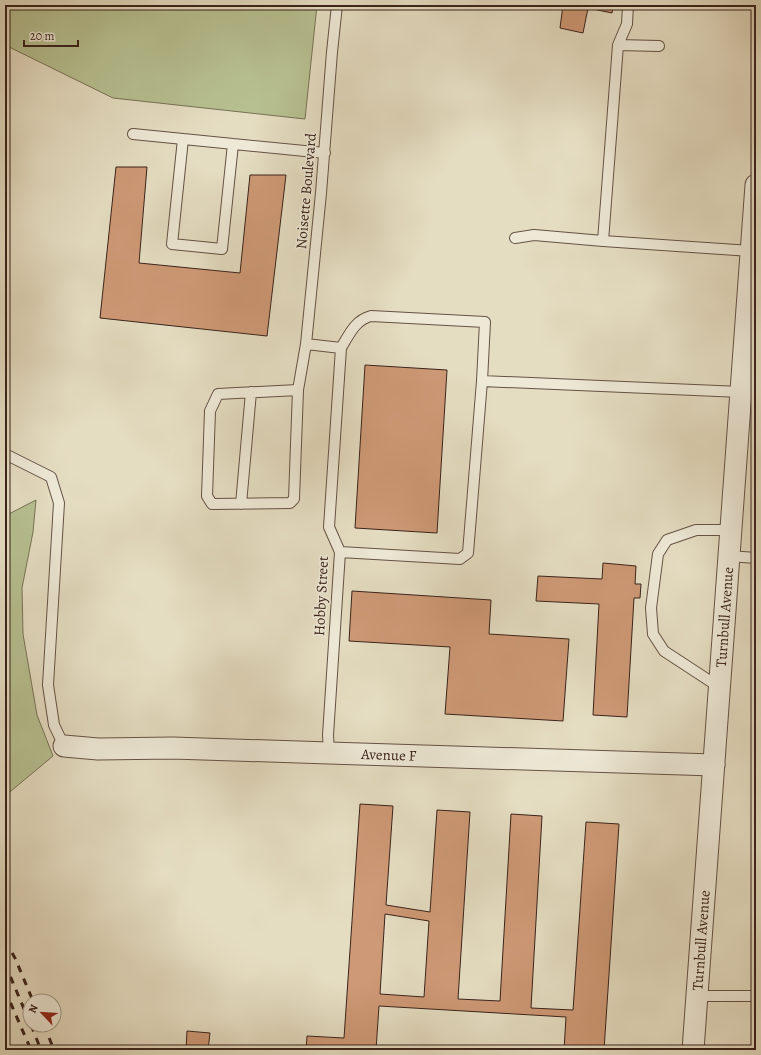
<svg xmlns="http://www.w3.org/2000/svg" width="761" height="1055" viewBox="0 0 761 1055" font-family="Alegreya,serif">
<style>
.green{fill:#b7c091;stroke:#787256}
.building{fill:#ce9976;stroke:#39231a;fill-rule:evenodd}
.lines{fill:none;stroke-linecap:round;stroke-linejoin:round}
.lane-casing{stroke:#645244;stroke-width:12}
.street-casing{stroke:#645244;stroke-width:23}
.lane{stroke:#eee9d7;stroke-width:10}
.street{stroke:#eee9d7;stroke-width:21}
.rail{stroke:#39231a;stroke-width:3;stroke-dasharray:7 7;stroke-linecap:butt}
.labels{text-anchor:middle;stroke-width:3;stroke-linejoin:round;paint-order:stroke}
.street-label{font-size:15px;fill:#39231a;stroke:#eee9d7}
</style>
<rect width="100%" height="100%" fill="#e5ddc2"/>
<filter id="stains"><feTurbulence type="fractalNoise" baseFrequency=".005" numOctaves="4"/><feColorMatrix values="0 0 0 0 .2 0 0 0 0 .09 0 0 0 0 .02 0 0 0 .5 -.17"/></filter>
<radialGradient id="worn" r=".72"><stop offset=".6" stop-color="#630" stop-opacity="0"/><stop offset="1" stop-color="#630" stop-opacity=".3"/></radialGradient>
<path class="green" d="M 5,5 L 317,5 L 305,119 L 113,98 L 5,45 Z
M 36,500 L 33,532 L 22,588 L 23,634 L 37,715 L 53,756 L 5,796 L 5,516 Z"/>
<path class="building" d="M 563,5 L 613,5 L 612,13 L 588,8 L 583,33 L 560,28 Z
M 116,167 L 147,167 L 139,263 L 240,273 L 250,175 L 286,175 L 267,336 L 100,318 Z
M 365,365 L 447,370 L 437,533 L 355,528 Z
M 603,563 L 636,566 L 635,584 L 641,584 L 640,598 L 634,598 L 627,717 L 593,715 L 599,604 L 536,601 L 538,576 L 602,579 Z
M 352,591 L 491,600 L 489,634 L 569,639 L 563,721 L 445,714 L 450,647 L 349,641 Z
M 360,804 L 393,806 L 386,905 L 430,912 L 437,810 L 470,812 L 458,999 L 500,1001 L 511,814 L 542,816 L 531,1008 L 573,1010 L 586,822 L 619,824 L 604,1050 L 564,1050 L 566,1017 L 379,1006 L 376,1050 L 306,1050 L 307,1036 L 344,1038 ZM 385,914 L 429,921 L 424,997 L 380,994 Z
M 187,1031 L 210,1033 L 208,1050 L 186,1050 Z"/>
<g class="lines">
<defs>
<path id="lane" d="M 337,5 L 332,52 L 321,193 L 306,344 L 341,348
M 628,5 L 627,24 L 618,45 L 603,241 L 751,251
M 618,45 L 659,46
M 133,134 L 325,153
M 183,139 L 172,244 L 222,249 L 233,144
M 515,238 L 534,235 L 603,241
M 482,381 L 741,392
M 298,390 L 294,499 L 290,503 L 212,504 L 207,496 L 210,411 L 218,394 L 298,390 L 306,344
M 5,454 L 51,477 L 59,503 L 48,685 L 54,725 L 64,746
M 241,504 L 251,392
M 729,556 L 756,558
M 719,687 L 664,651 L 653,634 L 651,608 L 658,554 L 667,540 L 696,530 L 731,530
M 329,753 L 328,735 L 340,552 L 329,527 L 341,348 C 349,335 355,320 371,316 L 485,322 L 482,381 L 468,553 L 460,559 L 340,552
M 697,996 L 756,996"/>
<g id="street">
<path id="s1" d="M 64,746 L 98,749 L 173,748 L 329,753 L 714,765"/>
<path id="s2" d="M 693,1050 L 756,185"/>
</g>
</defs>
<use href="#lane" class="lane-casing"/>
<use href="#street" class="street-casing"/>
<use href="#lane" class="lane"/>
<use href="#street" class="street"/>
<path class="rail" d="M 5,941 L 15,958 L 33,1001
M 5,964 L 30,1023
M 5,990 L 31,1050
M 31,1025 L 41,1050
M 44,1025 L 54,1050"/>
</g>
<g class="labels">
<g class="street-label">
<text transform="translate(306 191) rotate(-85)" y="5">Noisette Boulevard</text>
<text transform="translate(321 596) rotate(-87)" y="5">Hobby Street</text>
<text dy="5" stroke="none"><textPath href="#s2" startOffset="434">Turnbull Avenue</textPath></text>
<text dy="5" stroke="none"><textPath href="#s1" startOffset="325">Avenue F</textPath></text>
<text dy="5" stroke="none"><textPath href="#s2" startOffset="110">Turnbull Avenue</textPath></text>
</g>
</g>
<rect width="761" height="1055" fill="none" stroke="#e5ddc2" stroke-width="20"/>
<rect x="6" y="6" width="749" height="1043" fill="none" stroke="#39231a" stroke-width="2"/>
<rect x="10" y="10" width="741" height="1035" fill="none" stroke="#39231a"/>
<g transform="translate(42 1013) rotate(295)"><circle r="19" fill="#eee9d7" stroke="#a69a8b"/>
<path d="M0-3L7 15L0 10L-7 15Z" fill="#8f2418"/>
<text y="-6" font-size="11" font-weight="bold" text-anchor="middle" fill="#39231a">N</text>
</g>
<path d="M24 40v6h54v-6" fill="none" stroke="#39231a" stroke-width="2"/>
<text x="30" y="40" font-size="12" fill="#39231a" stroke="#eee9d7" stroke-width="3" paint-order="stroke">20 m</text>
<rect width="100%" height="100%" filter="url(#stains)"/>
<rect width="100%" height="100%" fill="url(#worn)"/>
</svg>
